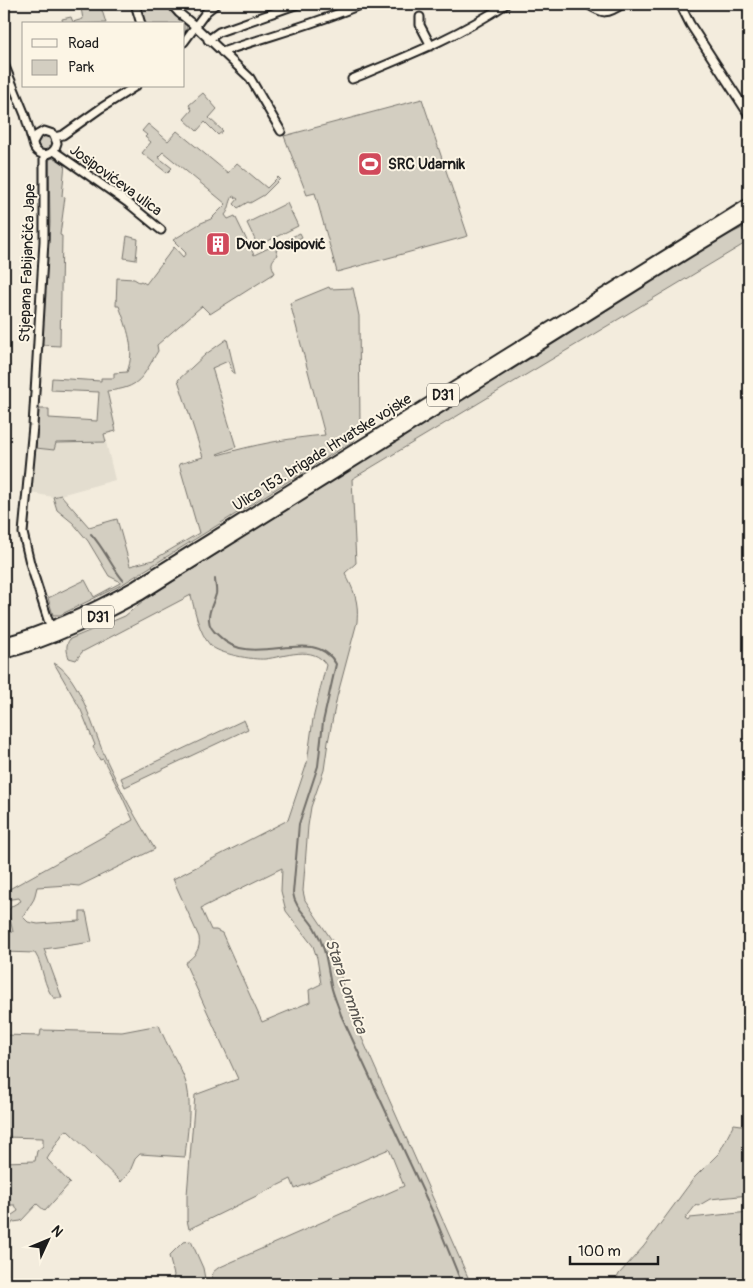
<svg xmlns="http://www.w3.org/2000/svg" width="753" height="1288" viewBox="0 0 753 1288" font-family="Pangolin,sans-serif">
<style>
.built{fill:#e3ddcf}
.green{fill:#d3cec1;stroke:#78756e;fill-rule:evenodd}
.lines{fill:none;stroke-linecap:round;stroke-linejoin:round}
.stream{stroke:#716e68;stroke-width:2}
.minor-casing{stroke:#1c1c1c;stroke-width:11}
.primary-casing{stroke:#1c1c1c;stroke-width:14}
.minor{stroke:#fcf5e5;stroke-width:7}
.primary{stroke:#fcf5e5;stroke-width:10}
.labels{text-anchor:middle;stroke-width:4;stroke-linejoin:round;paint-order:stroke}
.shield{fill:#fcf5e5;stroke:#5f5d58;stroke-width:1}
.shield-label{font-size:14px;font-weight:bold;fill:#1c1c1c}
.poi-label{font-size:15px;font-weight:bold;fill:#1c1c1c;stroke:#fcf5e5;text-anchor:start}
.street-label{font-size:15px;fill:#1c1c1c;stroke:#fcf5e5}
.water-label{font-size:16px;font-style:italic;fill:#55534f;stroke:#fcf5e5}
</style>
<rect width="100%" height="100%" fill="#f3ecdd"/>
<filter id="ink" filterUnits="userSpaceOnUse"><feTurbulence type="fractalNoise" baseFrequency=".02" numOctaves="2"/><feDisplacementMap in="SourceGraphic" scale="10" xChannelSelector="R" yChannelSelector="G"/><feConvolveMatrix kernelMatrix="1 2 1 2 8 2 1 2 1" color-interpolation-filters="sRGB"/></filter>
<g filter="url(#ink)">
<path class="built" d="M 106,442 L 115,480 L 53,497 L 31,493 L 36,448 L 54,450 L 56,443 Z"/>
<path class="green" d="M 97,4 L 100,4 L 106,23 L 63,24 L 62,19 L 71,17 L 73,22 L 83,19 L 81,8 Z
M 137,4 L 168,4 L 187,27 L 184,33 L 184,24 L 144,24 Z
M 203,93 L 217,109 L 209,118 L 223,131 L 218,135 L 205,122 L 197,131 L 184,119 L 192,110 L 189,105 Z
M 422,99 L 468,236 L 337,272 L 315,193 L 307,195 L 284,136 Z
M 148,124 L 168,141 L 177,131 L 228,173 L 237,163 L 267,188 L 278,177 L 280,179 L 264,195 L 250,203 L 248,202 L 238,208 L 234,204 L 238,199 L 233,196 C 229,203 230,209 225,215 L 228,219 L 235,216 L 254,255 L 300,233 L 302,237 L 276,250 L 278,255 C 270,261 271,265 275,273 L 210,314 L 202,306 L 157,345 L 158,351 C 142,377 141,388 107,391 L 116,431 L 104,434 L 106,442 L 56,443 L 54,450 L 36,448 L 39,409 L 49,409 L 49,418 L 97,421 L 99,392 L 51,390 L 52,378 L 101,381 L 101,378 L 114,378 L 114,373 L 127,372 C 136,349 127,328 119,306 L 116,306 L 117,278 L 134,279 L 139,282 L 141,281 L 146,284 L 174,247 L 183,257 L 186,253 L 173,240 L 201,223 L 211,219 L 226,204 L 163,152 L 158,157 L 172,168 L 167,173 L 142,153 L 151,142 L 145,137 L 147,135 L 142,131 Z
M37 143a8 8 0 1 1 16 0a8 8 0 1 1-16 0Z
M 51,158 L 56,159 L 65,163 L 62,196 L 65,197 L 60,235 L 62,236 L 60,346 L 42,345 L 50,223 L 49,161 Z
M 287,203 L 298,226 L 258,246 L 247,223 Z
M 749,225 L 749,241 L 352,479 L 356,563 L 345,573 C 354,591 359,601 357,622 L 337,697 L 328,742 L 324,770 L 311,807 L 308,826 L 303,891 L 305,900 L 335,945 L 343,987 L 349,1009 L 471,1284 L 211,1284 L 213,1272 L 218,1268 L 404,1186 L 389,1149 L 295,1189 L 291,1179 L 189,1229 L 187,1220 L 187,1195 L 195,1095 L 238,1079 L 185,963 C 195,956 201,949 199,937 L 173,879 L 288,820 L 307,763 L 313,719 L 326,665 C 314,644 284,657 265,659 C 253,660 218,654 210,645 C 199,632 195,612 191,595 L 82,652 L 76,660 L 69,658 C 67,652 65,645 70,639 L 125,616 L 144,600 L 708,244 ZM 282,868 L 281,891 L 286,911 L 313,946 L 317,958 L 321,984 L 309,990 L 310,1002 L 262,1022 L 222,933 L 216,930 L 211,930 L 201,908 Z
M 127,236 L 138,239 L 136,260 L 124,258 Z
M 329,287 L 330,289 L 353,288 L 359,316 L 360,426 L 351,432 L 355,440 L 121,585 L 60,615 L 53,615 L 48,598 L 85,580 L 94,597 L 120,583 L 119,581 L 109,576 L 88,541 L 73,523 L 57,510 L 53,497 L 61,495 L 89,527 L 117,519 L 130,566 L 153,560 L 199,533 L 179,464 L 203,457 L 178,380 L 206,354 L 227,339 L 235,373 L 233,373 L 228,361 L 212,368 L 236,447 L 217,454 L 218,455 C 253,445 288,438 325,435 L 290,303 Z
M 54,663 C 81,677 93,731 106,759 C 120,789 137,821 155,849 L 79,886 L 68,885 L 37,887 L 34,899 L 23,917 L 28,922 L 38,924 L 80,921 L 80,912 L 86,912 L 92,942 L 44,949 L 62,998 L 54,998 C 43,987 44,967 35,953 L 4,952 L 4,932 L 13,932 L 8,911 L 12,906 L 21,901 L 19,898 L 4,900 L 4,892 L 133,820 L 119,790 L 103,759 L 100,760 L 93,747 L 95,745 L 81,710 Z
M 244,720 L 248,729 L 125,787 L 121,778 Z
M 159,1025 C 166,1046 181,1065 187,1086 C 192,1108 187,1135 185,1157 L 140,1154 L 135,1159 L 130,1171 L 121,1182 L 67,1130 L 63,1133 L 47,1159 L 70,1183 L 45,1211 L 37,1204 L 21,1221 L 13,1222 L 4,1235 L 4,1224 L 5,1224 L 6,1219 L 18,1211 L 15,1205 L 4,1205 L 4,1162 L 35,1161 L 37,1151 L 43,1146 L 43,1138 L 4,1137 L 4,1035 L 40,1036 L 41,1030 L 122,1032 Z
M 734,1124 L 749,1126 L 749,1195 L 710,1199 L 698,1206 L 696,1205 L 685,1219 L 688,1221 L 690,1218 L 749,1212 L 749,1284 L 614,1284 L 619,1274 L 644,1246 L 694,1178 L 719,1153 Z
M 191,1241 L 203,1268 L 206,1284 L 172,1284 L 174,1275 L 169,1256 L 183,1242 Z"/>
<g class="lines">
<path class="stream" d="M 91,534 C 104,548 111,566 123,580
M 215,579 C 215,584 217,589 216,594 C 214,602 208,611 209,620 C 209,627 214,632 219,636 C 252,671 313,623 336,664 L 323,722 L 318,766 L 299,824 L 293,893 C 295,909 308,916 315,929 C 326,947 327,965 331,985 C 333,995 338,1005 341,1015 L 434,1215 L 462,1284"/>
<defs>
<path id="minor" d="M 135,4 L 141,24
M 171,4 L 179,13 L 195,26 L 250,78 L 281,131
M 587,4 C 604,15 606,14 623,4
M 680,4 L 690,24 L 749,115
M 420,17 L 420,25 L 431,46
M 208,40 L 219,32 L 298,4
M 184,42 L 206,12 L 216,4
M 222,52 C 268,36 316,24 362,4
M 4,64 L 25,115 L 34,147 C 40,159 54,156 57,143 L 53,134 L 44,131 L 37,135 L 33,142
M 352,79 C 405,57 459,36 506,4
M 55,137 L 63,135 L 101,108 L 136,86
M 54,151 L 128,203 L 161,230
M 44,155 L 44,241 L 33,426 L 23,533 L 30,563 L 51,629"/>
<path id="primary" d="M 4,643 C 51,630 93,610 136,586 L 749,204
M 4,653 C 53,640 97,618 141,594 L 686,253 L 749,215"/>
</defs>
<use href="#minor" class="minor-casing"/>
<use href="#primary" class="primary-casing"/>
<use href="#minor" class="minor"/>
<use href="#primary" class="primary"/>
</g>
</g>
<defs>
<symbol id="stadium-square" viewBox="-11 -11 22 22"><rect x="-9" y="-9" width="18" height="18" rx="4" fill="#d1495b" stroke="#fcf5e5"/><path d="M0-5a6.5 5 0 1 0 0 10a6.5 5 0 1 0 0-10ZM-3.5-1.8h7v3.6h-7Z" fill="#fff"/></symbol>
<symbol id="building-square" viewBox="-11 -11 22 22"><rect x="-9" y="-9" width="18" height="18" rx="4" fill="#d1495b" stroke="#fcf5e5"/><path d="M-4-6H4V6H1V3H-1V6H-4ZM-2.5-4.3h1.7v1.8h-1.7ZM.8-4.3h1.7v1.8H.8ZM-2.5-1h1.7V.8h-1.7ZM.8-1h1.7V.8H.8Z" fill="#fff"/></symbol>
</defs>
<g fill-rule="evenodd">
<use href="#stadium-square" x="356" y="150" width="28" height="28"/>
<use href="#building-square" x="204" y="230" width="28" height="28"/>
</g>
<g class="labels">
<g class="shield">
<rect x="427" y="383.5" width="32" height="23" rx="4"/>
<rect x="82" y="605.5" width="32" height="23" rx="4"/>
</g>
<g class="shield-label">
<text x="443" y="400">D31</text>
<text x="98" y="622">D31</text>
</g>
<g class="poi-label">
<text x="388" y="169">SRC Udarnik</text>
<text x="236" y="249">Dvor Josipović</text>
</g>
<g class="street-label">
<text transform="translate(116 180) rotate(36)" y="5">Josipovićeva ulica</text>
<text transform="translate(27 263) rotate(-88)" y="5">Stjepana Fabijančića Jape</text>
<text transform="translate(322 452) rotate(-32)" y="5">Ulica 153. brigade Hrvatske vojske</text>
</g>
<g class="water-label">
<text transform="translate(347 986) rotate(71)" y="6">Stara Lomnica</text>
</g>
</g>
<rect width="753" height="1288" fill="none" stroke="#fcf5e5" stroke-width="20"/>
<rect x="10" y="10" width="733" height="1268" fill="none" stroke="#1c1c1c" stroke-width="2" filter="url(#ink)"/>
<rect x="22" y="22" width="162" height="65" fill="#fcf5e5" stroke="#a29e95"/>
<rect x="32" y="39" width="25" height="8" fill="#fcf5e5" stroke="#a29e95"/>
<text x="68" y="48" font-size="15" fill="#1c1c1c">Road</text>
<rect x="32" y="60" width="25" height="15" fill="#d3cec1" stroke="#a29e95"/>
<text x="68" y="72" font-size="15" fill="#1c1c1c">Park</text>
<g transform="translate(48 1240) rotate(46)" stroke="#fcf5e5" stroke-width="4" paint-order="stroke">
<path d="M0-4L9 19L0 12L-9 19Z" fill="#1c1c1c"/>
<text y="-8" font-size="14" font-weight="bold" text-anchor="middle" fill="#1c1c1c">N</text>
</g>
<path d="M570 1256v8h88v-8" fill="none" stroke="#1c1c1c" stroke-width="2.5"/>
<text x="578" y="1256" font-size="15" fill="#1c1c1c" stroke="#fcf5e5" stroke-width="4" paint-order="stroke">100 m</text>
</svg>
